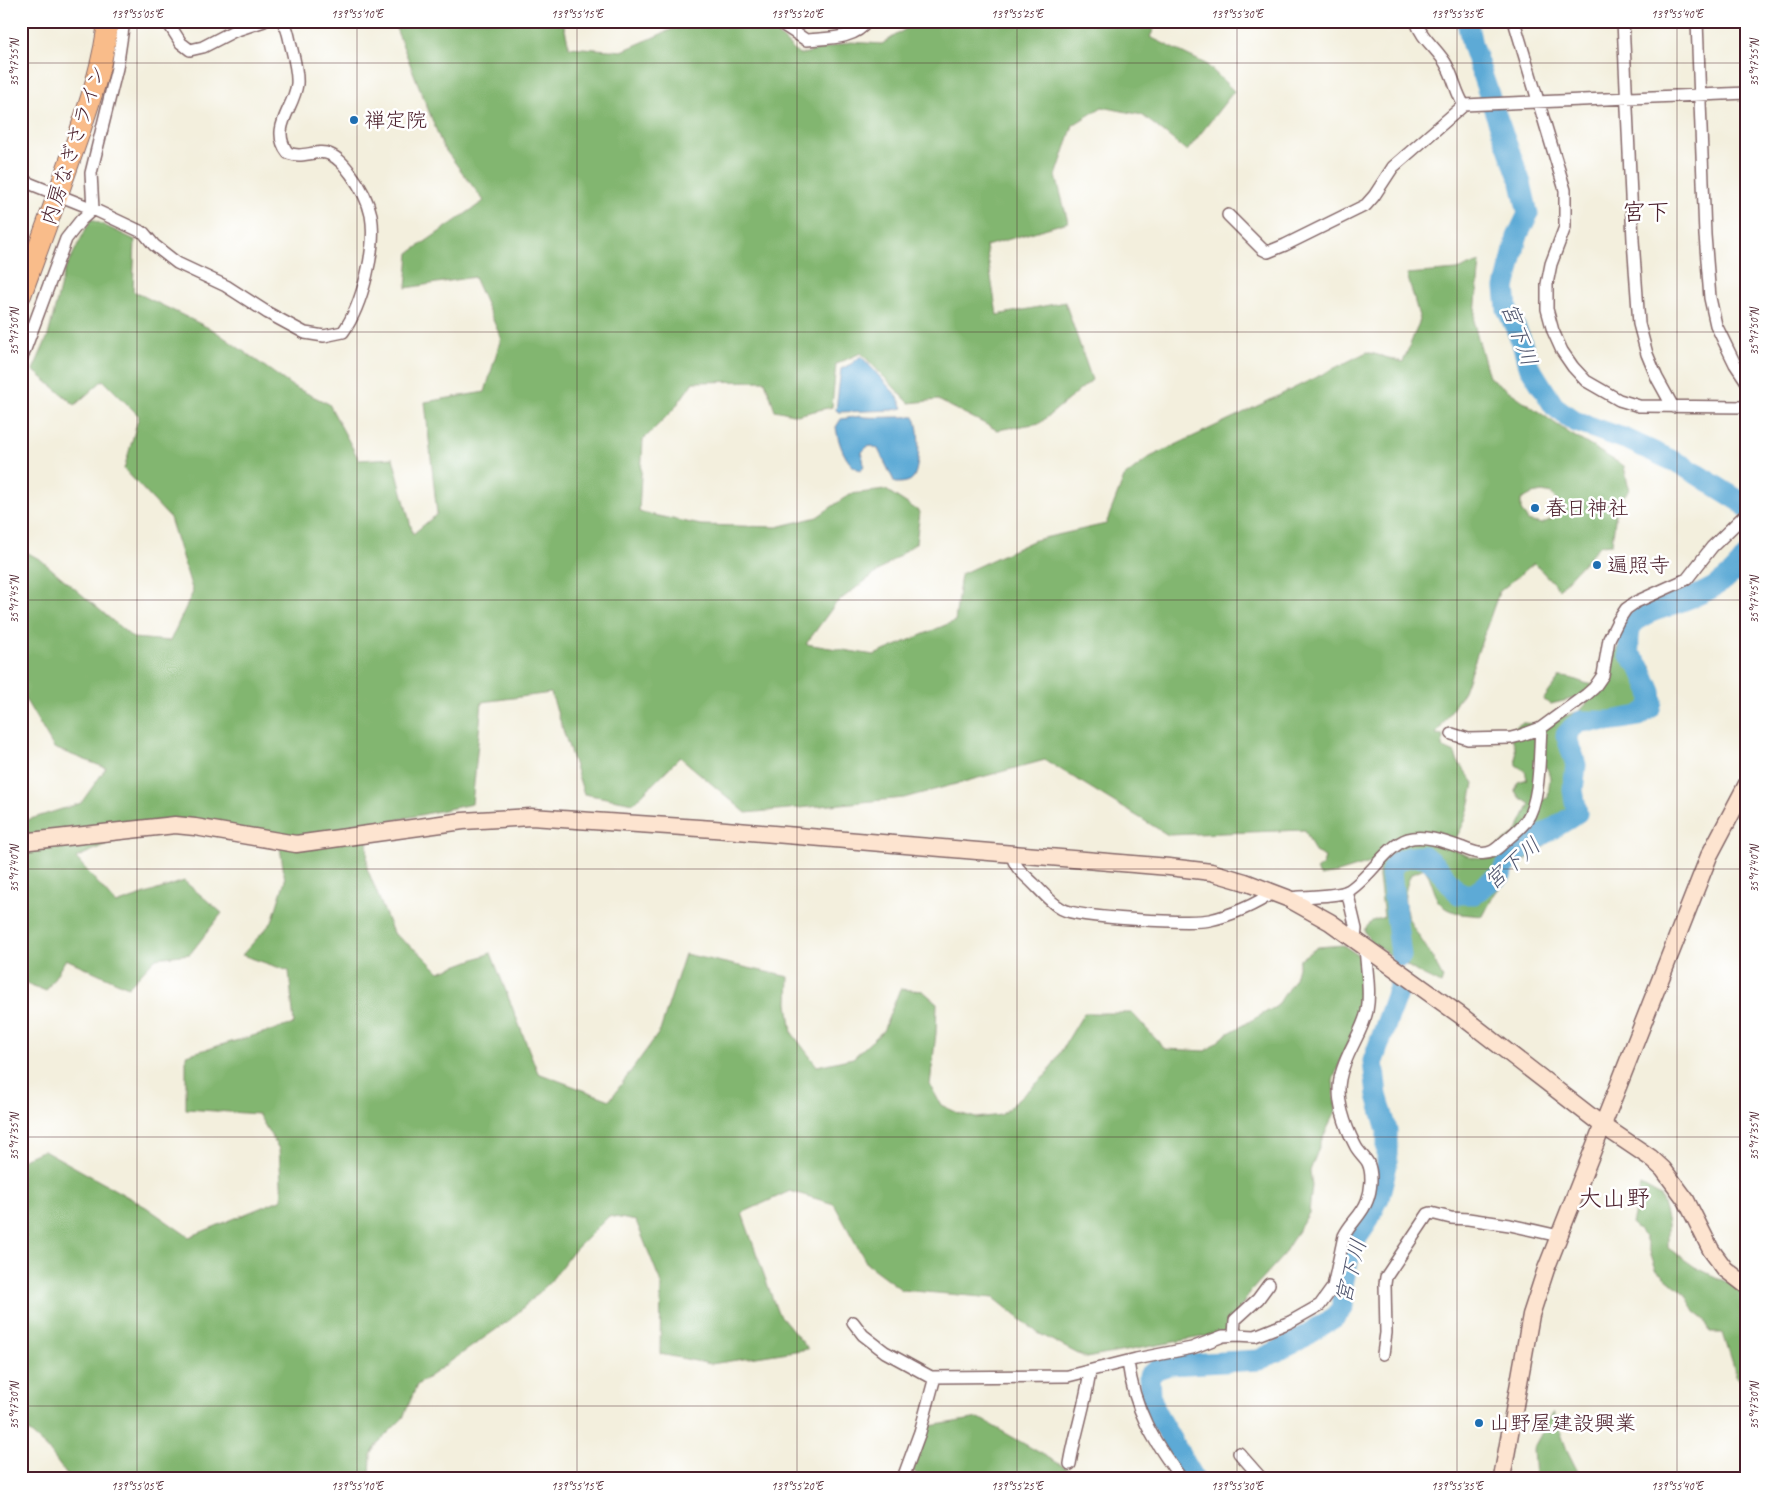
<svg xmlns="http://www.w3.org/2000/svg" width="1768" height="1499" viewBox="0 0 1768 1499" font-family="Caveat,'Klee One',sans-serif">
<style>
.forest{fill:#82b670;stroke:#666a4e;fill-rule:evenodd}
.water{fill:#5daad6;stroke:#546480}
.lines{fill:none;stroke-linecap:round;stroke-linejoin:round}
.river{stroke:#5daad6;stroke-width:21}
.street-casing{stroke:#856869;stroke-width:14}
.secondary-casing{stroke:#856869;stroke-width:19}
.highway-casing{stroke:#856869;stroke-width:22}
.street{stroke:#fff;stroke-width:11}
.secondary{stroke:#fde4d0;stroke-width:16}
.highway{stroke:#f9bc8a;stroke-width:20}
.ticks{fill:none;stroke:#4a1f2b;stroke-width:1;stroke-opacity:0.45}
.poi-dot{fill:#1f6fb2;stroke:#fff;stroke-width:2}
.labels{text-anchor:middle;stroke-width:5;stroke-linejoin:round;paint-order:stroke}
.poi-label{font-size:21px;fill:#4a1f2b;stroke:#fff;text-anchor:start}
.street-label{font-size:21px;fill:#4a1f2b;stroke:#fff}
.water-label{font-size:22px;font-style:italic;fill:#52576f;stroke:#fff}
.quarter-label{font-size:24px;fill:#4a1f2b;stroke:#fff}
.neatline{fill:none;stroke:#4a1f2b;stroke-width:2}
.ticks-label{font-size:12px;text-anchor:middle;fill:#4a1f2b}
</style>
<rect width="100%" height="100%" fill="#fff"/>
<filter id="ink" filterUnits="userSpaceOnUse"><feTurbulence type="fractalNoise" baseFrequency=".02" numOctaves="2"/><feDisplacementMap in="SourceGraphic" scale="10" xChannelSelector="R" yChannelSelector="G"/><feConvolveMatrix kernelMatrix="1 2 1 2 8 2 1 2 1" color-interpolation-filters="sRGB"/></filter>
<filter id="wash" filterUnits="userSpaceOnUse"><feTurbulence type="fractalNoise" baseFrequency=".0096" numOctaves="4" result="noise"/><feDisplacementMap in="SourceGraphic" scale="20" xChannelSelector="R" yChannelSelector="G"/><feGaussianBlur stdDeviation="1.12" result="paint"/><feColorMatrix in="noise" values="0 0 0 0 0 0 0 0 0 0 0 0 0 0 0 0 0 1.4 0 .05"/><feComposite in="paint" operator="in"/></filter>
<g filter="url(#wash)">
<rect width="100%" height="100%" fill="#f3efdd"/>
<path class="forest" d="M 393,21 L 563,21 L 569,47 L 622,51 L 691,21 L 764,21 L 799,55 L 850,42 L 882,44 L 918,21 L 1158,21 L 1150,37 L 1206,64 L 1234,91 L 1187,151 L 1142,115 L 1102,107 L 1073,125 L 1056,176 L 1068,222 L 986,246 L 997,315 L 1065,302 L 1092,380 L 1040,423 L 997,430 L 938,400 L 909,403 L 861,353 L 836,364 L 832,407 L 797,415 L 775,410 L 765,381 L 693,382 L 674,409 L 643,440 L 639,512 L 701,525 L 777,527 L 817,517 L 850,494 L 886,490 L 920,512 L 916,543 L 836,603 L 806,644 L 874,655 L 955,621 L 961,574 L 1035,540 L 1106,524 L 1124,477 L 1150,457 L 1270,400 L 1367,352 L 1403,362 L 1420,320 L 1407,274 L 1457,270 L 1480,262 L 1474,324 L 1489,377 L 1569,433 L 1624,466 L 1629,490 L 1617,504 L 1612,544 L 1600,545 L 1559,589 L 1534,563 L 1499,592 L 1464,691 L 1436,734 L 1443,735 L 1442,747 L 1455,753 L 1457,760 L 1474,783 C 1471,799 1468,816 1460,831 C 1456,838 1454,841 1451,849 L 1468,856 L 1480,858 L 1516,833 L 1530,804 L 1519,797 L 1515,791 L 1518,782 L 1527,779 L 1525,771 L 1516,765 C 1515,758 1516,748 1514,743 C 1512,738 1510,736 1510,730 L 1522,723 L 1540,724 L 1580,711 L 1589,701 L 1580,697 L 1551,704 L 1543,700 L 1560,677 C 1579,677 1583,687 1601,684 L 1610,671 L 1613,654 L 1618,647 L 1629,646 L 1651,666 L 1656,695 L 1651,708 L 1630,723 L 1588,728 L 1580,731 C 1571,752 1588,783 1579,807 C 1568,835 1536,848 1516,869 C 1510,875 1498,889 1494,895 C 1490,902 1487,909 1483,916 L 1460,914 L 1445,908 L 1438,901 L 1429,876 L 1424,868 L 1411,874 C 1394,911 1415,927 1432,957 C 1436,964 1439,971 1443,978 L 1441,984 L 1422,975 L 1371,943 L 1364,930 L 1372,921 L 1384,917 L 1379,877 L 1379,870 L 1370,863 L 1338,873 L 1320,876 L 1316,870 L 1323,865 L 1325,857 L 1315,852 L 1305,830 L 1168,835 L 1045,760 L 904,798 L 746,813 L 680,757 L 634,803 L 584,794 L 551,693 L 482,702 L 472,804 L 368,826 L 367,868 L 393,933 L 421,954 L 439,972 L 491,953 L 538,1073 L 610,1100 L 660,1031 L 685,954 L 789,977 L 788,1003 L 792,1033 L 817,1066 L 853,1058 L 883,1031 L 900,989 L 923,991 L 937,1003 L 936,1033 L 930,1085 L 941,1105 L 958,1113 L 976,1118 L 1001,1115 L 1047,1074 L 1084,1013 L 1132,1013 L 1165,1049 L 1206,1051 L 1227,1034 L 1277,1006 L 1295,978 L 1300,959 L 1318,947 L 1343,945 L 1361,957 L 1365,996 L 1361,1017 L 1352,1032 L 1333,1080 L 1336,1111 L 1322,1139 L 1310,1171 L 1312,1186 L 1309,1213 L 1281,1258 L 1251,1291 L 1224,1333 L 1086,1358 L 1038,1333 L 994,1298 L 902,1290 L 867,1264 L 834,1204 L 790,1191 L 742,1213 L 777,1311 L 808,1349 L 711,1364 L 660,1354 L 661,1283 L 636,1221 L 609,1216 L 570,1255 L 550,1282 L 511,1319 L 417,1385 L 403,1418 L 377,1444 L 371,1455 L 370,1478 L 69,1478 L 47,1448 L 21,1425 L 21,1160 L 44,1150 L 146,1207 L 189,1237 L 282,1199 L 279,1149 L 258,1114 L 186,1109 L 186,1055 L 294,1024 L 289,971 L 242,955 L 272,922 L 285,880 L 279,841 L 138,829 L 76,858 L 116,904 L 184,881 L 222,913 L 190,954 L 156,958 L 128,987 L 66,959 L 46,991 L 26,983 L 21,953 L 21,822 L 81,803 L 106,768 L 54,748 L 21,692 L 21,549 L 41,560 L 133,638 L 170,641 L 193,592 L 170,518 L 124,469 L 139,416 L 103,380 L 75,405 L 33,370 L 48,336 L 64,272 L 91,219 L 135,240 L 133,291 L 215,331 L 292,386 L 329,404 L 359,460 L 393,458 L 413,534 L 437,514 L 425,402 L 485,392 L 501,338 L 474,277 L 406,288 L 409,253 L 484,201 L 443,147 ZM 1542,492 L 1552,494 L 1556,500 L 1555,517 L 1542,524 L 1528,521 L 1521,510 L 1521,500 L 1532,494 ZM 1540,766 L 1547,767 L 1550,778 L 1548,797 L 1535,805 Z
M 1641,1185 L 1661,1196 L 1668,1223 L 1668,1248 L 1695,1267 L 1747,1292 L 1747,1385 L 1737,1378 L 1723,1333 L 1710,1333 L 1705,1320 L 1695,1312 L 1686,1295 L 1656,1269 L 1645,1237 L 1632,1224 Z
M 1553,1412 L 1567,1450 L 1581,1478 L 1535,1478 L 1533,1449 Z
M 979,1418 L 1084,1478 L 921,1478 L 911,1469 L 930,1426 Z"/>
<path class="water" d="M 861,356 L 897,396 L 903,408 L 893,410 L 839,412 L 836,410 L 841,369 L 851,364 Z
M 861,416 C 866,419 904,416 914,417 C 921,426 920,469 913,478 C 909,483 901,483 895,483 L 878,449 L 872,446 L 867,447 L 862,452 C 862,459 867,466 860,471 C 845,464 838,442 836,427 L 841,419 Z"/>
<g class="lines">
<path class="river" d="M 1467,21 L 1472,45 L 1496,115 L 1521,183 L 1528,214 L 1517,237 L 1505,288 L 1507,309 L 1521,340 L 1529,366 L 1554,406 L 1574,421 L 1628,440 L 1682,465 L 1743,503 L 1747,508
M 1401,956 L 1391,873 C 1394,856 1410,857 1424,856 L 1437,867 L 1459,894 L 1475,894 L 1486,884 L 1501,875 C 1511,846 1554,831 1577,813 L 1573,790 L 1576,765 L 1566,735 L 1572,728 L 1581,721 L 1610,721 L 1639,716 L 1650,708 L 1652,701 L 1651,692 L 1640,667 L 1629,654 C 1629,644 1627,633 1633,624 C 1642,613 1658,610 1671,605 C 1703,594 1727,585 1747,556
M 1194,1478 L 1158,1417 L 1150,1395 L 1149,1376 L 1157,1369 L 1169,1365 L 1259,1360 L 1292,1344 L 1335,1317 L 1343,1308 L 1343,1284 L 1352,1245 L 1367,1223 L 1379,1198 L 1387,1165 L 1387,1130 L 1377,1095 L 1373,1061 L 1401,982"/>
</g>
</g>
<g filter="url(#ink)">
<g class="lines">
<defs>
<path id="street" d="M 167,21 L 181,43 L 190,50 L 203,47 L 234,31 L 264,21
M 666,21 L 674,23 L 684,21
M 777,21 L 806,40 C 826,38 855,40 867,21
M 1416,21 C 1421,39 1439,50 1447,66 C 1454,78 1456,93 1464,105
M 1514,21 L 1565,190 L 1565,227 L 1551,264 L 1547,284 L 1547,309 L 1553,331 L 1562,351 L 1573,367 L 1586,381 L 1619,400 L 1639,406 L 1747,407
M 1623,21 L 1633,240 L 1639,324 L 1647,354 L 1657,378 L 1673,407
M 1697,21 L 1705,235 L 1710,298 L 1716,325 L 1735,364 L 1747,382
M 21,180 L 93,209 L 144,233 L 154,245 L 177,263 L 226,286 L 268,313 L 305,333 L 324,336 L 343,332 C 362,306 377,248 371,215 C 368,201 360,186 351,174 C 345,166 339,158 329,154 C 321,150 308,155 299,155 C 295,155 291,154 288,153 C 269,128 294,109 297,84 C 298,72 294,58 291,46 C 289,38 288,27 282,21
M 1228,215 L 1262,249 L 1268,252 L 1285,245 L 1366,205 L 1374,196 L 1393,167 L 1464,105 L 1747,93
M 21,360 L 66,239 L 81,220 L 93,209 L 91,173 L 117,68 L 124,21
M 1452,734 L 1468,739 L 1511,738 L 1519,736 L 1541,728 L 1586,695 L 1594,688 L 1603,675 L 1609,639 L 1618,621 L 1626,609 L 1636,602 L 1687,579 L 1712,547 L 1747,513
M 1012,854 C 1014,868 1024,874 1034,884 C 1042,892 1052,904 1062,909 C 1078,918 1191,924 1210,920 C 1229,916 1258,904 1273,892
M 1347,891 L 1356,929 L 1355,939
M 1287,898 C 1302,896 1336,897 1348,891 C 1368,880 1386,846 1408,839 C 1425,834 1448,843 1463,848 C 1468,850 1473,852 1478,853 C 1490,855 1496,850 1504,842 C 1511,836 1520,829 1526,821 C 1541,799 1539,755 1541,728
M 853,1322 L 863,1335 L 885,1352 L 931,1377 L 1068,1376 L 1136,1359 L 1192,1348 L 1223,1336 L 1237,1335 L 1255,1336 L 1290,1322 L 1320,1305 L 1333,1287 L 1344,1236 C 1350,1223 1362,1215 1367,1201 C 1371,1191 1373,1174 1368,1163 C 1365,1157 1358,1152 1355,1145 C 1345,1126 1336,1100 1340,1079 C 1344,1055 1362,1034 1367,1011 C 1371,991 1366,967 1365,946
M 1234,1335 L 1235,1320 L 1258,1299 L 1269,1284
M 1383,1354 L 1386,1333 L 1385,1284 L 1386,1277 L 1428,1214 L 1431,1213 L 1451,1218 L 1468,1219 L 1510,1225 L 1559,1236
M 1128,1362 C 1134,1409 1153,1441 1181,1478
M 1239,1453 L 1261,1478
M 1070,1464 C 1075,1433 1086,1403 1090,1371
M 903,1478 L 920,1432 L 935,1377"/>
<path id="secondary" d="M 21,842 L 175,825 L 195,827 L 296,844 L 463,821 L 531,817 L 714,829 L 1169,867 L 1211,872 L 1245,882 L 1287,898 L 1330,922 L 1460,1015 L 1602,1125 L 1651,1158 L 1663,1169 L 1686,1200 L 1711,1250 L 1725,1269 L 1747,1286
M 1502,1478 L 1531,1315 L 1546,1269 L 1709,856 L 1747,784"/>
<path id="highway" d="M 21,295 C 40,243 59,192 77,140 C 90,101 104,62 108,21"/>
</defs>
<use href="#street" class="street-casing"/>
<use href="#secondary" class="secondary-casing"/>
<use href="#highway" class="highway-casing"/>
<use href="#street" class="street"/>
<use href="#secondary" class="secondary"/>
<use href="#highway" class="highway"/>
</g>
</g>
<path class="ticks" d="M 137,21 L 137,1478M 357,21 L 357,1478M 577,21 L 577,1478M 797,21 L 797,1478M 1017,21 L 1017,1478M 1237,21 L 1237,1478M 1457,21 L 1457,1478M 1677,21 L 1677,1478M 21,63 L 1747,63M 21,332 L 1747,332M 21,600 L 1747,600M 21,869 L 1747,869M 21,1137 L 1747,1137M 21,1406 L 1747,1406"/>
<g class="poi-dot">
<circle cx="354" cy="120" r="5"/>
<circle cx="1535" cy="508" r="5"/>
<circle cx="1597" cy="565" r="5"/>
<circle cx="1479" cy="1423" r="5"/>
</g>
<g class="labels">
<g class="poi-label">
<text x="364" y="127">禅定院</text>
<text x="1545" y="515">春日神社</text>
<text x="1607" y="572">遍照寺</text>
<text x="1489" y="1430">山野屋建設興業</text>
</g>
<g class="street-label">
<text transform="translate(73 145) rotate(-72)" y="7">内房なぎさライン</text>
</g>
<g class="water-label">
<text transform="translate(1520 334) rotate(70)" y="8">宮下川</text>
<text transform="translate(1512 863) rotate(-41)" y="8">宮下川</text>
<text transform="translate(1350 1271) rotate(-75)" y="8">宮下川</text>
</g>
<g class="quarter-label">
<text x="1646" y="220">宮下</text>
<text x="1614" y="1206">大山野</text>
</g>
</g>
<rect width="1768" height="1499" fill="none" stroke="#fff" stroke-width="55"/>
<rect x="28" y="28" width="1712" height="1444" class="neatline"/>
<g class="ticks-label">
<text x="137" y="18">139°55'05"E</text>
<text x="357" y="18">139°55'10"E</text>
<text x="577" y="18">139°55'15"E</text>
<text x="797" y="18">139°55'20"E</text>
<text x="1017" y="18">139°55'25"E</text>
<text x="1237" y="18">139°55'30"E</text>
<text x="1457" y="18">139°55'35"E</text>
<text x="1677" y="18">139°55'40"E</text>
<text transform="translate(14 63) rotate(-90)" y="4">35°17'55"N</text>
<text transform="translate(1754 63) rotate(-90)" y="4">35°17'55"N</text>
<text transform="translate(14 332) rotate(-90)" y="4">35°17'50"N</text>
<text transform="translate(1754 332) rotate(-90)" y="4">35°17'50"N</text>
<text transform="translate(14 600) rotate(-90)" y="4">35°17'45"N</text>
<text transform="translate(1754 600) rotate(-90)" y="4">35°17'45"N</text>
<text transform="translate(14 869) rotate(-90)" y="4">35°17'40"N</text>
<text transform="translate(1754 869) rotate(-90)" y="4">35°17'40"N</text>
<text transform="translate(14 1137) rotate(-90)" y="4">35°17'35"N</text>
<text transform="translate(1754 1137) rotate(-90)" y="4">35°17'35"N</text>
<text transform="translate(14 1406) rotate(-90)" y="4">35°17'30"N</text>
<text transform="translate(1754 1406) rotate(-90)" y="4">35°17'30"N</text>
<text x="137" y="1490">139°55'05"E</text>
<text x="357" y="1490">139°55'10"E</text>
<text x="577" y="1490">139°55'15"E</text>
<text x="797" y="1490">139°55'20"E</text>
<text x="1017" y="1490">139°55'25"E</text>
<text x="1237" y="1490">139°55'30"E</text>
<text x="1457" y="1490">139°55'35"E</text>
<text x="1677" y="1490">139°55'40"E</text>
</g>
</svg>
